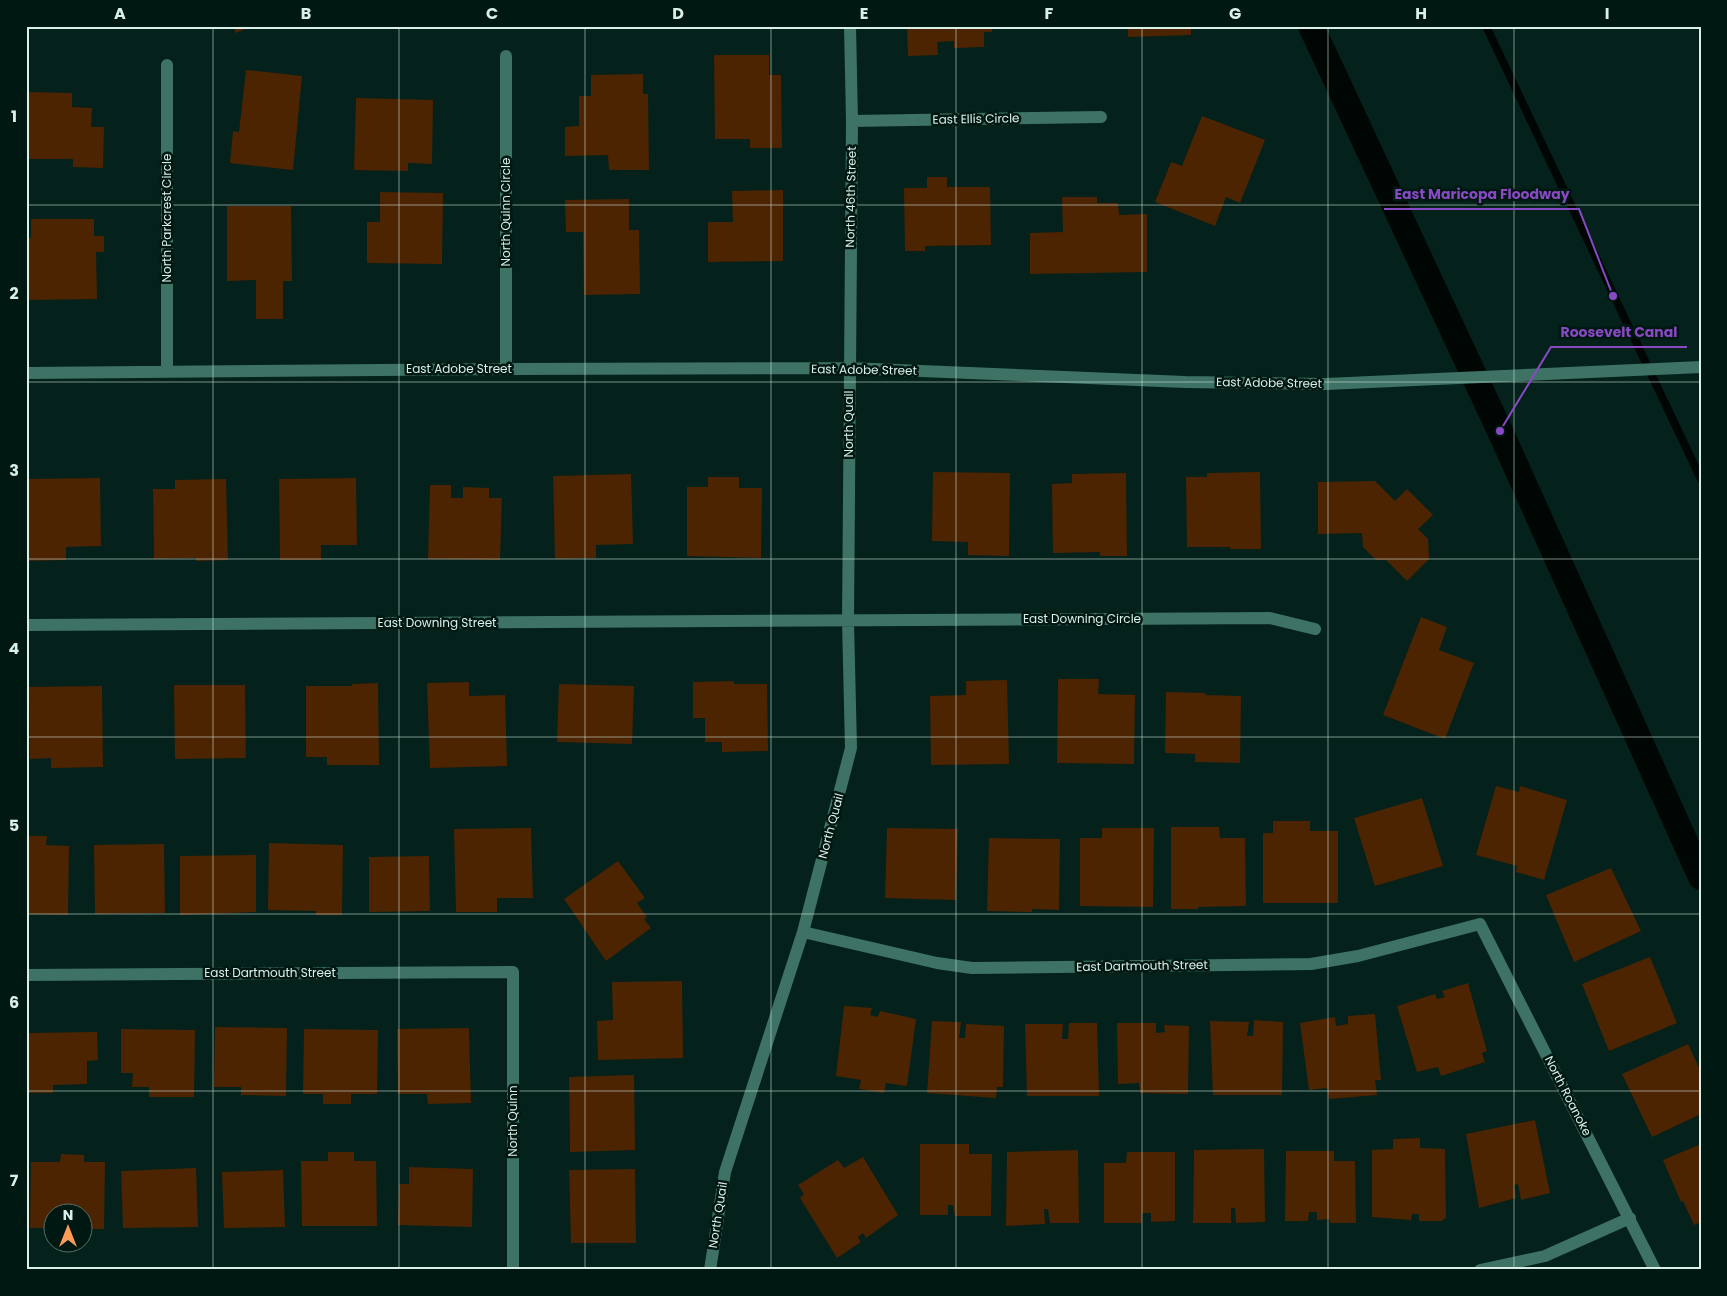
<svg xmlns="http://www.w3.org/2000/svg" width="1727" height="1296" viewBox="0 0 1727 1296" font-family="Poppins,sans-serif">
<style>
.lines{fill:none;stroke-linecap:round;stroke-linejoin:round}
.stream{stroke:#000603;stroke-width:8}
.canal{stroke:#000603;stroke-width:26}
.building{fill:#4d2401}
.minor{stroke:#3d7265;stroke-width:12}
.grid{fill:none;stroke:#daefe8;stroke-width:1;stroke-opacity:0.55}
.labels{text-anchor:middle;stroke-width:5;stroke-linejoin:round;paint-order:stroke}
.street-label{font-size:12px;fill:#daefe8;stroke:#001812}
.leader{fill:none;stroke:#8949c5;stroke-width:2}
.callout-dot{fill:#8949c5;stroke:#001812;stroke-width:2}
.callout-label{font-size:14px;text-anchor:middle;font-weight:bold;fill:#8949c5;stroke:#001812;stroke-width:5;stroke-linejoin:round;paint-order:stroke}
.neatline{fill:none;stroke:#daefe8;stroke-width:2}
.grid-label{font-size:16px;text-anchor:middle;font-weight:bold;fill:#daefe8}
</style>
<rect width="100%" height="100%" fill="#04211b"/>
<g class="lines">
<path class="stream" d="M 1486,26 L 1701,479"/>
<path class="canal" d="M 1311,26 L 1500,431 L 1701,877"/>
</g>
<path class="building" d="M 233,26 L 252,26 L 236,33 Z
M 907,26 L 992,26 L 992,32 L 984,32 L 984,47 L 954,48 L 954,41 L 937,42 L 938,55 L 908,56 Z
M 1128,26 L 1191,26 L 1191,35 L 1128,37 Z
M 714,55 L 769,55 L 769,75 L 781,75 L 782,148 L 750,148 L 750,139 L 715,139 Z
M 246,70 L 302,76 L 293,170 L 230,163 L 233,131 L 239,132 Z
M 643,74 L 643,94 L 648,94 L 649,170 L 609,170 L 608,155 L 565,156 L 565,127 L 579,126 L 579,96 L 591,96 L 591,75 Z
M 26,92 L 72,93 L 72,107 L 92,108 L 91,127 L 104,127 L 103,168 L 73,167 L 73,159 L 26,159 Z
M 356,98 L 433,100 L 432,164 L 408,163 L 408,171 L 354,170 Z
M 1202,116 L 1265,140 L 1240,203 L 1226,197 L 1215,226 L 1155,202 L 1171,162 L 1182,166 Z
M 927,177 L 947,177 L 947,187 L 990,187 L 991,245 L 925,246 L 925,251 L 905,251 L 904,188 L 927,188 Z
M 783,190 L 783,261 L 708,262 L 708,222 L 733,222 L 732,191 Z
M 380,192 L 443,193 L 442,264 L 367,263 L 367,222 L 380,222 Z
M 1062,197 L 1097,197 L 1097,203 L 1118,203 L 1119,215 L 1147,214 L 1147,272 L 1030,274 L 1030,233 L 1063,232 Z
M 629,199 L 629,230 L 639,230 L 640,294 L 584,295 L 583,232 L 566,232 L 565,200 Z
M 227,206 L 291,206 L 292,281 L 283,281 L 283,319 L 256,319 L 256,280 L 227,281 Z
M 31,219 L 94,219 L 94,236 L 104,236 L 104,252 L 96,252 L 97,299 L 26,300 L 26,238 L 31,238 Z
M 933,472 L 1010,473 L 1009,556 L 968,555 L 968,542 L 932,541 Z
M 1260,472 L 1261,549 L 1230,549 L 1230,547 L 1187,547 L 1186,477 L 1207,477 L 1207,473 Z
M 1126,473 L 1127,556 L 1100,556 L 1100,552 L 1053,553 L 1052,484 L 1072,483 L 1072,474 Z
M 631,474 L 633,544 L 596,545 L 596,558 L 555,559 L 553,476 Z
M 708,477 L 739,477 L 739,488 L 762,488 L 761,558 L 687,556 L 687,487 L 708,487 Z
M 100,478 L 101,546 L 66,547 L 66,560 L 26,561 L 26,479 Z
M 356,478 L 357,545 L 321,545 L 321,560 L 280,560 L 279,479 Z
M 226,479 L 228,560 L 196,561 L 196,558 L 154,559 L 153,489 L 175,489 L 175,480 Z
M 1375,481 L 1395,501 L 1407,489 L 1433,515 L 1418,529 L 1428,539 L 1429,559 L 1407,581 L 1386,560 L 1376,560 L 1363,547 L 1362,533 L 1318,534 L 1318,482 Z
M 430,485 L 451,485 L 451,498 L 463,498 L 463,487 L 489,488 L 489,498 L 502,498 L 500,560 L 428,559 Z
M 1421,617 L 1447,627 L 1439,650 L 1474,663 L 1445,739 L 1383,715 Z
M 1058,679 L 1099,679 L 1098,694 L 1135,695 L 1134,764 L 1057,763 Z
M 1007,680 L 1009,764 L 931,765 L 930,696 L 966,695 L 966,681 Z
M 734,681 L 734,684 L 767,684 L 768,751 L 722,752 L 722,742 L 705,742 L 705,718 L 693,718 L 693,682 Z
M 469,682 L 469,696 L 505,695 L 507,766 L 430,768 L 427,683 Z
M 378,683 L 379,765 L 327,765 L 327,757 L 306,757 L 306,686 L 352,686 L 352,684 Z
M 559,684 L 634,686 L 632,744 L 557,742 Z
M 174,685 L 245,685 L 246,758 L 175,759 Z
M 102,686 L 103,767 L 51,768 L 51,758 L 30,759 L 29,687 Z
M 1166,692 L 1205,693 L 1205,695 L 1241,696 L 1240,763 L 1195,762 L 1195,754 L 1165,753 Z
M 1496,786 L 1519,792 L 1520,786 L 1567,800 L 1544,880 L 1516,872 L 1517,866 L 1476,855 Z
M 1422,798 L 1443,866 L 1375,886 L 1354,818 Z
M 1273,821 L 1310,821 L 1310,831 L 1338,831 L 1338,903 L 1263,903 L 1263,833 L 1273,833 Z
M 1171,827 L 1219,827 L 1220,838 L 1245,838 L 1246,906 L 1198,907 L 1198,909 L 1171,909 Z
M 531,828 L 533,898 L 497,898 L 497,912 L 456,912 L 454,829 Z
M 887,828 L 958,829 L 956,900 L 885,898 Z
M 1102,828 L 1154,828 L 1153,907 L 1080,906 L 1080,838 L 1102,838 Z
M 26,836 L 47,836 L 46,845 L 69,846 L 68,915 L 26,914 Z
M 989,838 L 1060,839 L 1059,910 L 1032,909 L 1032,912 L 987,911 Z
M 269,843 L 343,845 L 342,915 L 316,915 L 316,911 L 268,910 Z
M 164,844 L 165,913 L 95,914 L 94,845 Z
M 256,855 L 256,912 L 180,915 L 180,856 Z
M 429,856 L 430,911 L 369,912 L 369,857 Z
M 618,861 L 645,898 L 637,903 L 647,917 L 644,919 L 651,928 L 606,961 L 564,899 Z
M 1611,868 L 1641,931 L 1574,962 L 1546,895 Z
M 1650,957 L 1677,1023 L 1609,1051 L 1582,984 Z
M 682,981 L 683,1058 L 598,1060 L 597,1021 L 613,1020 L 612,982 Z
M 1468,983 L 1487,1051 L 1482,1053 L 1485,1062 L 1441,1076 L 1438,1067 L 1417,1072 L 1397,1006 L 1435,994 L 1437,999 L 1445,997 L 1442,991 Z
M 844,1006 L 872,1008 L 870,1015 L 878,1017 L 880,1011 L 916,1019 L 907,1086 L 886,1083 L 884,1093 L 859,1089 L 861,1080 L 836,1076 Z
M 1375,1014 L 1381,1080 L 1375,1080 L 1377,1095 L 1329,1099 L 1327,1088 L 1309,1090 L 1300,1023 L 1335,1017 L 1336,1026 L 1348,1024 L 1348,1016 Z
M 1254,1020 L 1283,1022 L 1282,1095 L 1213,1095 L 1210,1021 L 1249,1022 L 1247,1036 L 1253,1036 Z
M 932,1021 L 961,1022 L 959,1038 L 965,1038 L 966,1024 L 1004,1026 L 1003,1087 L 997,1087 L 996,1098 L 927,1093 Z
M 1069,1023 L 1097,1023 L 1099,1096 L 1027,1096 L 1025,1024 L 1063,1024 L 1062,1039 L 1068,1039 Z
M 1117,1023 L 1156,1023 L 1156,1033 L 1165,1032 L 1164,1025 L 1189,1026 L 1188,1094 L 1140,1093 L 1139,1083 L 1118,1084 Z
M 215,1027 L 287,1028 L 286,1096 L 241,1095 L 241,1087 L 214,1087 Z
M 469,1028 L 471,1103 L 428,1104 L 427,1094 L 398,1094 L 397,1029 Z
M 121,1029 L 195,1030 L 194,1097 L 149,1097 L 149,1087 L 132,1087 L 133,1073 L 121,1073 Z
M 304,1029 L 378,1030 L 377,1094 L 351,1094 L 351,1104 L 323,1104 L 323,1094 L 303,1094 Z
M 97,1032 L 98,1060 L 87,1061 L 87,1084 L 53,1085 L 53,1093 L 27,1093 L 26,1033 Z
M 1688,1044 L 1701,1072 L 1701,1114 L 1652,1137 L 1622,1074 Z
M 634,1075 L 635,1150 L 570,1152 L 569,1077 Z
M 1535,1120 L 1550,1193 L 1521,1200 L 1518,1184 L 1514,1185 L 1516,1198 L 1479,1208 L 1466,1134 Z
M 1420,1138 L 1420,1148 L 1445,1149 L 1446,1218 L 1441,1221 L 1419,1221 L 1419,1214 L 1412,1214 L 1411,1220 L 1372,1217 L 1372,1150 L 1393,1149 L 1393,1139 Z
M 920,1144 L 969,1144 L 969,1154 L 992,1154 L 991,1216 L 955,1216 L 953,1205 L 948,1205 L 948,1215 L 920,1215 Z
M 1701,1144 L 1701,1222 L 1694,1225 L 1683,1201 L 1681,1202 L 1663,1160 Z
M 1264,1149 L 1265,1222 L 1236,1223 L 1235,1208 L 1231,1208 L 1231,1223 L 1193,1223 L 1194,1150 Z
M 1078,1150 L 1079,1223 L 1050,1223 L 1048,1209 L 1044,1209 L 1045,1224 L 1006,1226 L 1007,1152 Z
M 1286,1151 L 1334,1151 L 1334,1161 L 1355,1161 L 1356,1223 L 1331,1223 L 1329,1219 L 1317,1220 L 1317,1212 L 1309,1212 L 1308,1221 L 1285,1221 Z
M 328,1152 L 354,1152 L 354,1161 L 376,1161 L 377,1226 L 302,1226 L 301,1161 L 328,1161 Z
M 1127,1152 L 1175,1152 L 1175,1221 L 1151,1222 L 1151,1213 L 1142,1213 L 1142,1223 L 1104,1223 L 1104,1163 L 1126,1163 Z
M 61,1154 L 84,1155 L 84,1162 L 105,1162 L 104,1229 L 82,1229 L 82,1214 L 52,1214 L 52,1228 L 30,1228 L 31,1162 L 60,1162 Z
M 863,1157 L 898,1215 L 866,1238 L 863,1233 L 858,1237 L 861,1242 L 837,1258 L 800,1198 L 804,1194 L 798,1185 L 838,1160 L 844,1168 Z
M 409,1167 L 473,1169 L 472,1227 L 398,1225 L 399,1184 L 409,1184 Z
M 196,1168 L 198,1227 L 123,1228 L 121,1171 Z
M 635,1169 L 636,1243 L 571,1243 L 569,1170 Z
M 283,1170 L 285,1227 L 224,1228 L 222,1172 Z"/>
<g class="lines">
<path class="minor" d="M 506,56 L 506,369
M 167,65 L 167,372
M 852,121 L 1101,117
M 26,373 L 506,369 L 849,368 L 1185,382 L 1326,384 L 1701,367
M 26,625 L 1270,618 L 1315,629
M 803,932 L 937,963 L 972,968 L 1311,964 L 1358,956 L 1480,924 L 1655,1270
M 26,975 L 513,972 L 513,1270
M 710,1270 L 725,1172 L 803,932 L 851,748 L 848,621 L 852,121 L 850,26
M 1480,1270 L 1545,1256 L 1630,1218"/>
</g>
<path class="grid" d="M 213,26 L 213,1270M 399,26 L 399,1270M 585,26 L 585,1270M 771,26 L 771,1270M 956,26 L 956,1270M 1142,26 L 1142,1270M 1328,26 L 1328,1270M 1514,26 L 1514,1270M 26,205 L 1701,205M 26,382 L 1701,382M 26,559 L 1701,559M 26,737 L 1701,737M 26,914 L 1701,914M 26,1091 L 1701,1091"/>
<g class="labels">
<g class="street-label">
<text transform="translate(976 119) rotate(-1)" y="4">East Ellis Circle</text>
<text transform="translate(851 197) rotate(-89)" y="4">North 46th Street</text>
<text transform="translate(506 212) rotate(-90)" y="4">North Quinn Circle</text>
<text transform="translate(167 218) rotate(-90)" y="4">North Parkcrest Circle</text>
<text x="459" y="373">East Adobe Street</text>
<text transform="translate(864 370) rotate(1)" y="4">East Adobe Street</text>
<text transform="translate(1269 383) rotate(1)" y="4">East Adobe Street</text>
<text transform="translate(849 424) rotate(-90)" y="4">North Quail</text>
<text x="1082" y="623">East Downing Circle</text>
<text x="437" y="627">East Downing Street</text>
<text transform="translate(831 826) rotate(-75)" y="4">North Quail</text>
<text transform="translate(1142 966) rotate(-1)" y="4">East Dartmouth Street</text>
<text x="270" y="977">East Dartmouth Street</text>
<text transform="translate(1568 1096) rotate(63)" y="4">North Roanoke</text>
<text transform="translate(513 1121) rotate(-90)" y="4">North Quinn</text>
<text transform="translate(718 1215) rotate(-81)" y="4">North Quail</text>
</g>
</g>
<path class="leader" d="M1613 296L1579 209H1384M1500 431L1551 347H1687"/>
<g class="callout-dot">
<circle cx="1613" cy="296" r="5"/>
<circle cx="1500" cy="431" r="5"/>
</g>
<g class="callout-label">
<text x="1482" y="199">East Maricopa Floodway</text>
<text x="1619" y="337">Roosevelt Canal</text>
</g>
<rect width="1727" height="1296" fill="none" stroke="#001812" stroke-width="55"/>
<g transform="translate(68 1228)"><circle r="24" fill="#001812" stroke="#576e68"/>
<path d="M0-4L9 19L0 12L-9 19Z" fill="#fd9c56"/>
<text y="-8" font-size="14" font-weight="bold" text-anchor="middle" fill="#daefe8">N</text>
</g>
<rect x="28" y="28" width="1672" height="1240" class="neatline"/>
<g class="grid-label">
<text x="120" y="19">A</text>
<text x="306" y="19">B</text>
<text x="492" y="19">C</text>
<text x="678" y="19">D</text>
<text x="864" y="19">E</text>
<text x="1049" y="19">F</text>
<text x="1235" y="19">G</text>
<text x="1421" y="19">H</text>
<text x="1607" y="19">I</text>
<text x="14" y="122">1</text>
<text x="14" y="299">2</text>
<text x="14" y="476">3</text>
<text x="14" y="654">4</text>
<text x="14" y="831">5</text>
<text x="14" y="1008">6</text>
<text x="14" y="1186">7</text>
</g>
</svg>
